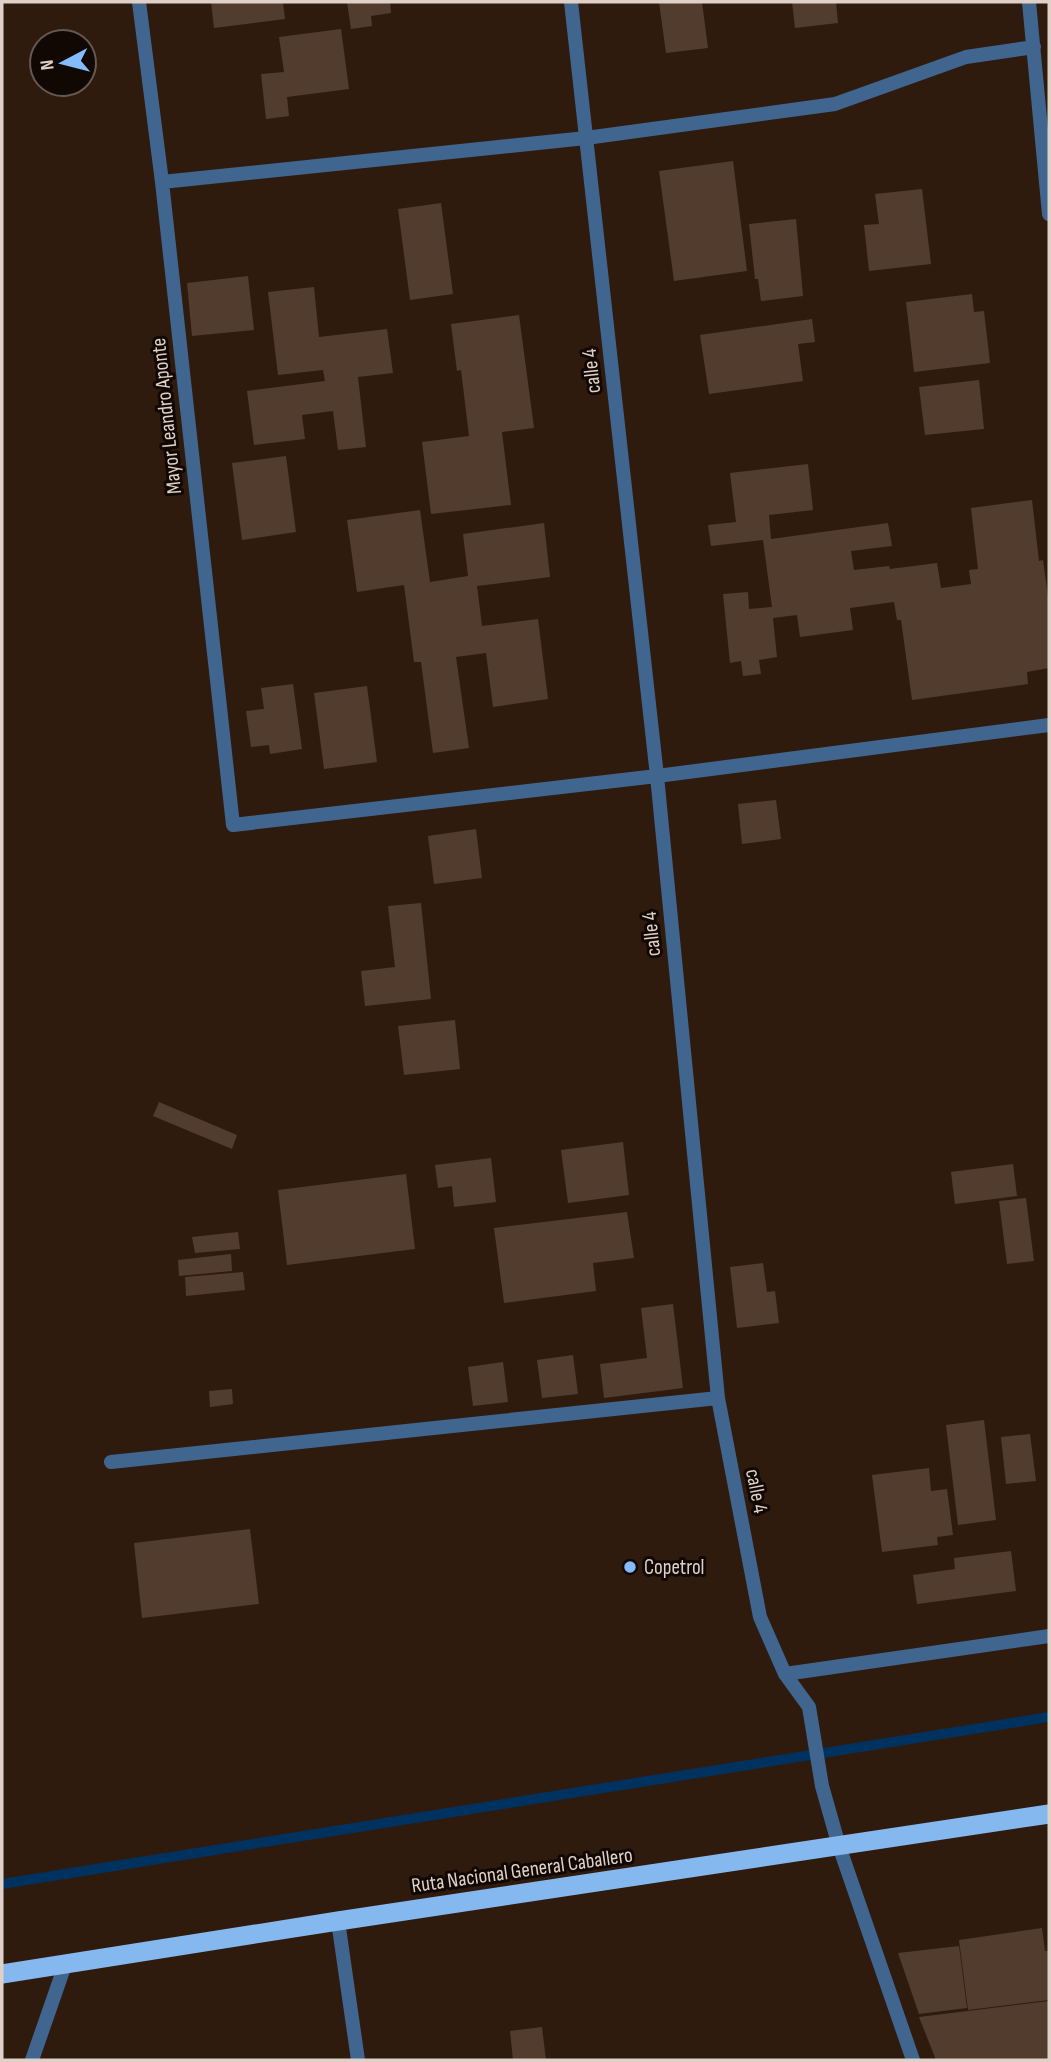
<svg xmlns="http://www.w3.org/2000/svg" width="1051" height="2062" viewBox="0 0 1051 2062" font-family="'Sofia Sans Condensed',sans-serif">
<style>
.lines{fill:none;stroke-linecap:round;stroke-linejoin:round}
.stream{stroke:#003260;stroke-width:10}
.building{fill:#523c2e}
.minor{stroke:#406690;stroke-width:14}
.trunk{stroke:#86b8f0;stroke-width:19}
.poi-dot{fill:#84bcfb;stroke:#110804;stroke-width:2.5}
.labels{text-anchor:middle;stroke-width:6;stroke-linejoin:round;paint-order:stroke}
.street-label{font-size:21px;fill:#dfd1c8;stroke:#110804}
.poi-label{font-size:21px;fill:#dfd1c8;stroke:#110804;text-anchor:start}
</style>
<rect width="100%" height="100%" fill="#2f1b0e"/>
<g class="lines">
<path class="stream" d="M 2,1884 L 1049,1717"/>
</g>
<path class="building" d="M 211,2 L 283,2 L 285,19 L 214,28 Z
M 347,2 L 390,2 L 391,13 L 371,16 L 372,26 L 351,29 Z
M 659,2 L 702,2 L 708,48 L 666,53 Z
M 792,2 L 836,2 L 838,23 L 795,28 Z
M 341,29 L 349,89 L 287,97 L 289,116 L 266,119 L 261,74 L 284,72 L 279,37 Z
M 733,161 L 747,271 L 674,281 L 659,171 Z
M 922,189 L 931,264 L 869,271 L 864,225 L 879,224 L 875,194 Z
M 441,203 L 453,294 L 410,300 L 398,209 Z
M 796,219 L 803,296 L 761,301 L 758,279 L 755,279 L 749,224 Z
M 248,276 L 254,330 L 192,336 L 187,283 Z
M 314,287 L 319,337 L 387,329 L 393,373 L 358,377 L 366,447 L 338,450 L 333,411 L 302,415 L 305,439 L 254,445 L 247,391 L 325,381 L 323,370 L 278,375 L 268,292 Z
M 972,294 L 974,312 L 984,311 L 990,363 L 914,372 L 906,302 Z
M 519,315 L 534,428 L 502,432 L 511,505 L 431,514 L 422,442 L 469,436 L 461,370 L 457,371 L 451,324 Z
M 812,319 L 815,342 L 798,344 L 803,381 L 709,394 L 700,335 Z
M 979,380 L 984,429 L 925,435 L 919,387 Z
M 286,456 L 296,532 L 242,540 L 232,463 Z
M 808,464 L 813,510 L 769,515 L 771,539 L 888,523 L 892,546 L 851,551 L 854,570 L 889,566 L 890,569 L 937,563 L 941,588 L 971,584 L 969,570 L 978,569 L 971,508 L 1032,500 L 1039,561 L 1043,560 L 1049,604 L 1049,668 L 1027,672 L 1028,684 L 912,700 L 901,620 L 897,620 L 894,602 L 850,608 L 853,630 L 800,637 L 797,615 L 773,618 L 777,657 L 759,660 L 761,674 L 743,676 L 741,661 L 730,663 L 723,594 L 748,592 L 749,609 L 772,607 L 763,540 L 711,546 L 708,525 L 736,522 L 730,473 Z
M 420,510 L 430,582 L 468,576 L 463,534 L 544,523 L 550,577 L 477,586 L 482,626 L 538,619 L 548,699 L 493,707 L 486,653 L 456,657 L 469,748 L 433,753 L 421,662 L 414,662 L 404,585 L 357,592 L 347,520 Z
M 293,684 L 302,749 L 270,754 L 269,745 L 251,747 L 246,711 L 264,709 L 261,688 Z
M 367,686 L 377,762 L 324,769 L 314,693 Z
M 776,800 L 781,839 L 742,844 L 738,804 Z
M 476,829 L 482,878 L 434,884 L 428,836 Z
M 421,903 L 431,999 L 365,1006 L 361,971 L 395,967 L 388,906 Z
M 455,1020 L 460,1069 L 404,1075 L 398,1026 Z
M 159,1102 L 237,1135 L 232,1149 L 153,1116 Z
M 623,1142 L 629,1195 L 568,1203 L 561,1150 Z
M 491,1158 L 496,1202 L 454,1207 L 452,1186 L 438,1188 L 435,1165 Z
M 1013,1164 L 1017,1196 L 955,1204 L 951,1172 Z
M 406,1174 L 415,1249 L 287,1265 L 278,1190 Z
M 1026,1198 L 1034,1261 L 1007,1264 L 999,1201 Z
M 627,1212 L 634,1258 L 593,1263 L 596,1291 L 504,1303 L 494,1228 Z
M 238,1232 L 240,1249 L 195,1253 L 192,1237 Z
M 231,1254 L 232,1271 L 179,1276 L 178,1260 Z
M 763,1263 L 767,1292 L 775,1291 L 779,1323 L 737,1328 L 730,1267 Z
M 243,1272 L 245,1290 L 186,1296 L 185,1277 Z
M 673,1304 L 683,1388 L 604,1398 L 600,1364 L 647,1358 L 641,1308 Z
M 573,1355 L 578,1394 L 542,1398 L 537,1360 Z
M 503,1362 L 508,1402 L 473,1406 L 468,1367 Z
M 232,1389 L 233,1404 L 210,1407 L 209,1391 Z
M 984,1420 L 996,1520 L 958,1525 L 946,1425 Z
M 1030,1434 L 1036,1481 L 1006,1484 L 1001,1437 Z
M 929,1468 L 931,1491 L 947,1489 L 953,1535 L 937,1537 L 938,1545 L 882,1552 L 872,1475 Z
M 250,1529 L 259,1604 L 142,1618 L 134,1543 Z
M 1011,1551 L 1016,1591 L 917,1604 L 913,1575 L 955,1569 L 954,1558 Z
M 1042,1928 L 1045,1951 L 1049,1951 L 1049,2000 L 968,2010 L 959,1940 Z
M 959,1946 L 967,2008 L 919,2014 L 898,1953 Z
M 1049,2001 L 1049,2060 L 936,2060 L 919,2017 Z
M 542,2027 L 546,2060 L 513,2060 L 510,2031 Z"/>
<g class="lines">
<path class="minor" d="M 139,2 L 162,182 L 233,825 L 657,776 L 1049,725
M 571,2 L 657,776 L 718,1398 L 760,1617 L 785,1674 L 809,1707 L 822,1786 L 839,1846 L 913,2060
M 1029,2 L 1049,214
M 162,182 L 586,138 L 835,104 L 966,57 L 1034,47
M 111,1462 L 718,1398
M 785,1674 L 1049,1636
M 338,1921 L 358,2060
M 32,2060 L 65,1965"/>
<path class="trunk" d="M 2,1974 L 338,1921 L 1049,1814"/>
</g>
<circle class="poi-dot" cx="630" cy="1567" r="7"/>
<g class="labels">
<g class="street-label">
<text transform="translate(591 371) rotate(-96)" y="7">calle 4</text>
<text transform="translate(166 416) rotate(-96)" y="7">Mayor Leandro Aponte</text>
<text transform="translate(651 934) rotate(-96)" y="7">calle 4</text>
<text transform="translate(757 1491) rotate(79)" y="7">calle 4</text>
<text transform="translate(522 1870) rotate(-8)" y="7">Ruta Nacional General Caballero</text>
</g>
<g class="poi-label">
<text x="644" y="1574">Copetrol</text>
</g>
</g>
<rect width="1051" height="2062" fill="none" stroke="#dfd1c8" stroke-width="7"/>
<g transform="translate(63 63) rotate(263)"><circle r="33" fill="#110804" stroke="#635852" stroke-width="2"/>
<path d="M0-5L12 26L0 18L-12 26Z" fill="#84bcfb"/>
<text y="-10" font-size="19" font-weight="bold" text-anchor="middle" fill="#dfd1c8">N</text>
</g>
</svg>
